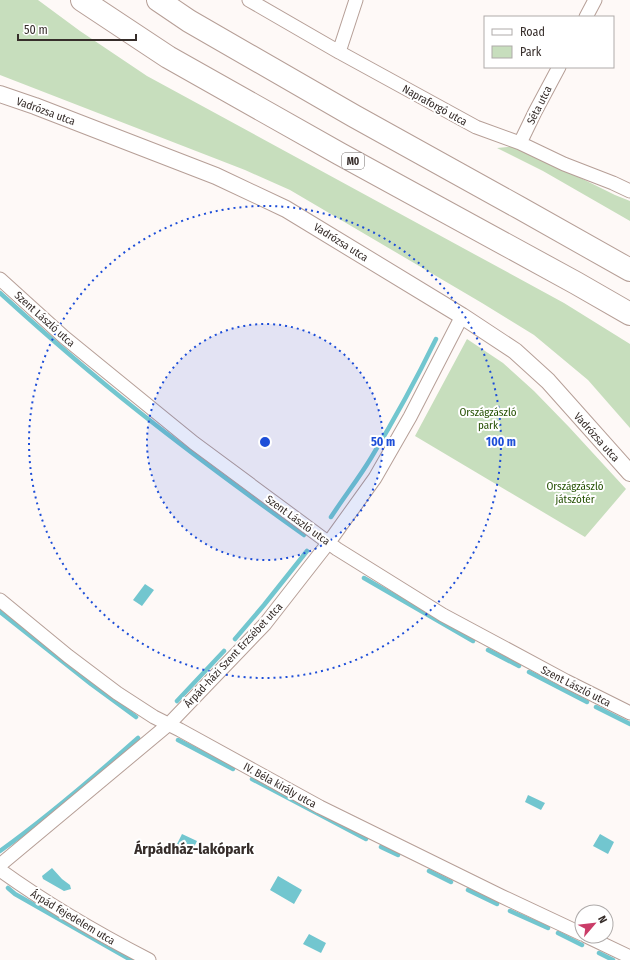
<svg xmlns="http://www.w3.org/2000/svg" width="630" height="960" viewBox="0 0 630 960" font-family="'Fira Sans Condensed',sans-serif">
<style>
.green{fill:#c7debd}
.water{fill:#72c6cf}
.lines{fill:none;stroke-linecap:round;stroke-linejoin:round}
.stream{stroke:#72c6cf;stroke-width:4.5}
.minor-casing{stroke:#b69f97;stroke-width:15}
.tertiary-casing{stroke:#b69f97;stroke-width:18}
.trunk-casing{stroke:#b69f97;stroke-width:24}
.minor{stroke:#fff;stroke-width:13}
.tertiary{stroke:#fff;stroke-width:16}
.trunk{stroke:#fff;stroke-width:22}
.ring{fill:none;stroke:#1d4ed8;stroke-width:2;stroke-dasharray:2 4}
.labels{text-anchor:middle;stroke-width:4;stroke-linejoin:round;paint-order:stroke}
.shield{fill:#fff;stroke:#726c6a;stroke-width:1}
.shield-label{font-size:10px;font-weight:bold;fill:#362d2a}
.street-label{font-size:11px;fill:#362d2a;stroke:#fff}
.park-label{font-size:11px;fill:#255103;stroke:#fff}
.district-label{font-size:15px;font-weight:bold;fill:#362d2a;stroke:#fff}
.centre{fill:#1d4ed8;stroke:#fff;stroke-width:2}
.ring-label{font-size:12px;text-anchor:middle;font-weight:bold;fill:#1d4ed8;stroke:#fff;stroke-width:4;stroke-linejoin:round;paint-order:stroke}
</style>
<rect width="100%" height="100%" fill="#fef9f7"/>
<path class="green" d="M 0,0 L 38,0 L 80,31 L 147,76 L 564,303 L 630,344 L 630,428 L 588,380 L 534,335 L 482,303 L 290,190 L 245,170 L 0,75 Z
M 516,146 L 615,195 L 630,201 L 630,221 L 543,171 L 497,148 Z
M 467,339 L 503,363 L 534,391 L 569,427 L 626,489 L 585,537 L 415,436 Z"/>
<path class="water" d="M 145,584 L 154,590 L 142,606 L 133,600 Z
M 528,795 L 545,803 L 541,810 L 525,802 Z
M 182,834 L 197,841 L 192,851 L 177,844 Z
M 600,834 L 614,842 L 608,854 L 593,846 Z
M 52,868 L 62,879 L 70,885 L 71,889 L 64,891 L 43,879 L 42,876 Z
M 278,876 L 302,890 L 294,904 L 270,890 Z
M 309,934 L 326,943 L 321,953 L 303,944 Z"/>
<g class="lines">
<path class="stream" d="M 0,293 C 45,334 91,374 138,411 C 192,454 248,495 304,535
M 331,517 C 344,497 359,478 371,458 C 394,420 416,380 436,339
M 364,578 L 473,641
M 0,612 L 91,684 L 136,717
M 235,639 L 264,605 L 307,551
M 488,650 L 519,666
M 529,672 L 587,702
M 177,701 L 224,651
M 596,707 L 630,724
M 178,740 L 233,769
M 252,779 L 366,839
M 381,847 L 398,855
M 0,851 C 49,816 94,777 138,738
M 429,871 L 451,882
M 8,888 L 15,894 L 131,960
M 468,890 L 497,904
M 510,911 L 548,928
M 558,933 L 582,945
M 599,953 L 613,960"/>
<defs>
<path id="minor" d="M 249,0 L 339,52 L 476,127 L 520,143 L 564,164 L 613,183 L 630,191
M 586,17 L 595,0
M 339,52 L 356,0
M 520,143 L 535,112 L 559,67
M 0,279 L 64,337 L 194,443 L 337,549 L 443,615 L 566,681 L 630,713
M 0,600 L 68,656 L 117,693 L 154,717 L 180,730 L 320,807 L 501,896 L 582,934
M 0,865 L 169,724 L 265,624 L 329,542 L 375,478 L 410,417 L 462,316
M 0,870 C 47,904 97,933 149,960
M 586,936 L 630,957"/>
<path id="tertiary" d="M 0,94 L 35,106 L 216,176 L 286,209 L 462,316 L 515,351 L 548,381 L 630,473"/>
<path id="trunk" d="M 82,0 L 168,57 L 340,154 L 576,283 L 630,314
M 158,0 L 189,21 L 354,116 L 520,208 L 630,270"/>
</defs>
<use href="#minor" class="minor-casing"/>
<use href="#tertiary" class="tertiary-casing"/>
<use href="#trunk" class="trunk-casing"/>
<use href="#minor" class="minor"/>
<use href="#tertiary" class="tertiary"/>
<use href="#trunk" class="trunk"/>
</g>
<circle cx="265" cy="442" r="118" fill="#1d4ed8" fill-opacity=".12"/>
<g class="ring">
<circle cx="265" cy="442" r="118"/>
<circle cx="265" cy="442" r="236"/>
</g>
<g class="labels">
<rect class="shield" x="342" y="153" width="22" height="16" rx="3"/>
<g class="shield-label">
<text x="353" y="165">M0</text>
</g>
<g class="street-label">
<text transform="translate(435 105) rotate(29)" y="4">Napraforgó utca</text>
<text transform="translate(539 105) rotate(-63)" y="4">Séta utca</text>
<text transform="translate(46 111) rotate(20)" y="4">Vadrózsa utca</text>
<text transform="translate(341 242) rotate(32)" y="4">Vadrózsa utca</text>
<text transform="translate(45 319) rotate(42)" y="4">Szent László utca</text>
<text transform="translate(597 437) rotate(48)" y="4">Vadrózsa utca</text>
<text transform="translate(298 520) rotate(36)" y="4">Szent László utca</text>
<text transform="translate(233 655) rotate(-47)" y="4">Árpád-házi Szent Erzsébet utca</text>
<text transform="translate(576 686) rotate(27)" y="4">Szent László utca</text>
<text transform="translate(280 785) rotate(29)" y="4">IV. Béla király utca</text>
<text transform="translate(73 917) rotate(31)" y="4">Árpád fejedelem utca</text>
</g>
<g class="park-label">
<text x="488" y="416">Országzászló<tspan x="488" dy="13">park</tspan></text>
<text x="575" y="490">Országzászló<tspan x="575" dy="13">játszótér</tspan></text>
</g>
<g class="district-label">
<text x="194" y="854">Árpádház-lakópark</text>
</g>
</g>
<circle cx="265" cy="442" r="6" class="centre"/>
<g class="ring-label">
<text x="383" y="446">50 m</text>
<text x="501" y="446">100 m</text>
</g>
<rect x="484" y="16" width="130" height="52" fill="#ffffff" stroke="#afabaa"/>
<rect x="492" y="29" width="20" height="6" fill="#ffffff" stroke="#afabaa"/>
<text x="520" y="36" font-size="12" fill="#362d2a">Road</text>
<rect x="492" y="46" width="20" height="12" fill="#c7debd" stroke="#afabaa"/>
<text x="520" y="56" font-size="12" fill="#362d2a">Park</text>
<g transform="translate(594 924) rotate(62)"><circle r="19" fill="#ffffff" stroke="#afabaa"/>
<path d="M0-3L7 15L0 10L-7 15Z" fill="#ca3c68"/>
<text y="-6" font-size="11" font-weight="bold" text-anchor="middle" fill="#362d2a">N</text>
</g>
<path d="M18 34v6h118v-6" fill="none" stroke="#362d2a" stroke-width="2"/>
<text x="24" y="34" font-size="12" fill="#362d2a" stroke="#ffffff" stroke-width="3" paint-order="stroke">50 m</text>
</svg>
